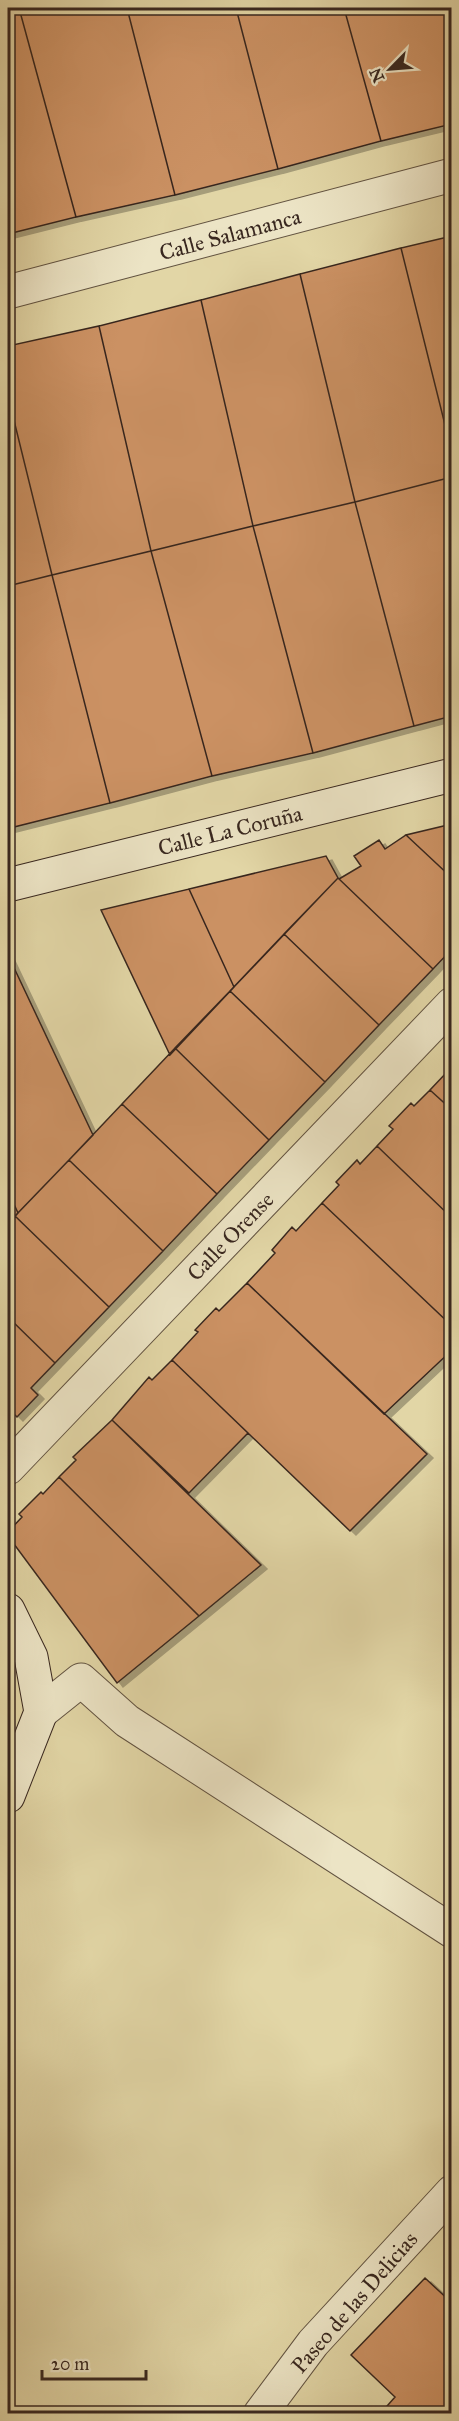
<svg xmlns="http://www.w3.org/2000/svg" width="459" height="2421" viewBox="0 0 459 2421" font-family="'IM FELL Great Primer',serif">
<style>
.building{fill:#cb9163;stroke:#38271f;stroke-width:1.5;filter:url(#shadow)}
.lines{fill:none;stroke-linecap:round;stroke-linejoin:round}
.street-casing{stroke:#625341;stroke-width:35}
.secondary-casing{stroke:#38271f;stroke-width:35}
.street{stroke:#ece4c5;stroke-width:33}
.secondary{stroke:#ece4c5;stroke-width:33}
.labels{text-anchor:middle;stroke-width:6;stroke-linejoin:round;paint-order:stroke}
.street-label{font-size:22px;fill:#38271f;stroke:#ece4c5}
</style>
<defs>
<filter id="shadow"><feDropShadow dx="6" dy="4" stdDeviation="0" flood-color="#0004"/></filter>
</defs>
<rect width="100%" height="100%" fill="#e2d6a6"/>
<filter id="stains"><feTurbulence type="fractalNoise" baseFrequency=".00333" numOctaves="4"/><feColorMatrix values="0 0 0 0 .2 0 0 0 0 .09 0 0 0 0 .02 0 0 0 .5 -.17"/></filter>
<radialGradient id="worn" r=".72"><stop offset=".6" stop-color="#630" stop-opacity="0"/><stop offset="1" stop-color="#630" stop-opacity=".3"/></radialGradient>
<path class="building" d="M 8,8 L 19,8 L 76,217 L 8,234 Z
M 19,8 L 127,8 L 175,195 L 76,217 Z
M 127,8 L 236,8 L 278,169 L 175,195 Z
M 236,8 L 344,8 L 381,141 L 278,169 Z
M 344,8 L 452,8 L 452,124 L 381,141 Z
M 452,236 L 452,453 L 401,248 Z
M 401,248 L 452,453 L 452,477 L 355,502 L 300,274 Z
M 300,274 L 355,502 L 253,526 L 201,300 Z
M 201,300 L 253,526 L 151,551 L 99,326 Z
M 99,326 L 151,551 L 52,575 L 8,396 L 8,346 Z
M 8,396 L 52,575 L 8,586 Z
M 452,477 L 452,716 L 414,726 L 355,502 Z
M 355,502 L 414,726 L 313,753 L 253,526 Z
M 253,526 L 313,753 L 212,776 L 151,551 Z
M 151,551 L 212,776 L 110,803 L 52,575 Z
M 52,575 L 110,803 L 10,828 L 8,820 L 8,586 Z
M 452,824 L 452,878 L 406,835 Z
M 406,835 L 452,878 L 452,949 L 433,969 L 339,879 L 361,866 L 354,856 L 379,840 L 385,849 Z
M 326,856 L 338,878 L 234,987 L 189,889 Z
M 338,878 L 433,969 L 379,1025 L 284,934 Z
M 189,889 L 234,987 L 170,1055 L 101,910 Z
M 284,934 L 379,1025 L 325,1082 L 230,991 Z
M 8,955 L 93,1135 L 18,1213 L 8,1191 Z
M 230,991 L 325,1082 L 269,1140 L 175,1048 Z
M 175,1048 L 269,1140 L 217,1194 L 122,1104 Z
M 452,1063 L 452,1110 L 430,1090 L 447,1072 L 445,1070 Z
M 430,1090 L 452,1110 L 452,1218 L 377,1146 L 393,1129 L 389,1126 L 411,1103 L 414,1106 Z
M 122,1104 L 217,1194 L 163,1251 L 69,1160 Z
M 377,1146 L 452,1218 L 452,1326 L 322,1203 L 339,1185 L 336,1182 L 357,1160 L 360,1164 Z
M 69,1160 L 163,1251 L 109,1307 L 15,1216 Z
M 8,1191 L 18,1213 L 8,1224 Z
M 322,1203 L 452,1326 L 452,1350 L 384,1414 L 247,1283 L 275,1253 L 272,1250 L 292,1227 L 296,1231 Z
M 15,1216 L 109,1307 L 55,1363 L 8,1317 L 8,1224 Z
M 247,1283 L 427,1454 L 350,1531 L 172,1360 L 198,1332 L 195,1330 L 216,1308 L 219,1311 Z
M 8,1317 L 55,1363 L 31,1388 L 38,1395 L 17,1417 L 10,1410 L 8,1413 Z
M 172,1360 L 248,1433 L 189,1493 L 112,1420 L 149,1377 L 152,1380 Z
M 112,1420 L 261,1565 L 199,1616 L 59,1477 L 76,1460 L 73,1457 Z
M 59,1477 L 199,1616 L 117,1683 L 8,1536 L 8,1532 L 22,1517 L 19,1514 L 41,1492 L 43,1494 Z
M 425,2278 L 452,2303 L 452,2414 L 380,2414 L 395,2397 L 351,2355 Z"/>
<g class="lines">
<defs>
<path id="street" d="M 8,292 L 452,175
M 8,1468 L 452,1004
M 41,1712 L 81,1680 L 127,1721 L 452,1931
M 260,2414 L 313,2343 L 452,2192"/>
<path id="secondary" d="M 8,885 L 452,775
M 8,1610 L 31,1657 L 41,1712 L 8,1796"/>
</defs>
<use href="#street" class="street-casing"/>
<use href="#secondary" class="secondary-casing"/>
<use href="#street" class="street"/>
<use href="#secondary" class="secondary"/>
</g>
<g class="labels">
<g class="street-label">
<text transform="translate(230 234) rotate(-15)" y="8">Calle Salamanca</text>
<text transform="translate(230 830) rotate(-14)" y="8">Calle La Coruña</text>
<text transform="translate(230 1236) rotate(-46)" y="8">Calle Orense</text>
<text transform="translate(354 2302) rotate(-49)" y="8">Paseo de las Delicias</text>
</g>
</g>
<rect width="459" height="2421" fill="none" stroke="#e2d6a6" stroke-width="30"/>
<rect x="9" y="9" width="441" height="2403" fill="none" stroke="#38271f" stroke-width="3"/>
<rect x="15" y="15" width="429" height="2391" fill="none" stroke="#38271f" stroke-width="1.5"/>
<g transform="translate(390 69) rotate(245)" stroke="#ece4c5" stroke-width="4.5" paint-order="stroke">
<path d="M0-4.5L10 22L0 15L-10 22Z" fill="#38271f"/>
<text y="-9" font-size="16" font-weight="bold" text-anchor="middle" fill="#38271f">N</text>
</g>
<path d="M42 2370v9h104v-9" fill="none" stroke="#38271f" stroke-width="3"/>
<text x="51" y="2370" font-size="18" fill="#38271f" stroke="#ece4c5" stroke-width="4.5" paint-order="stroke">20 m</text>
<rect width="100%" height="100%" filter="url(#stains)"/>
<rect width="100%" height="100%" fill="url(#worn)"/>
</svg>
